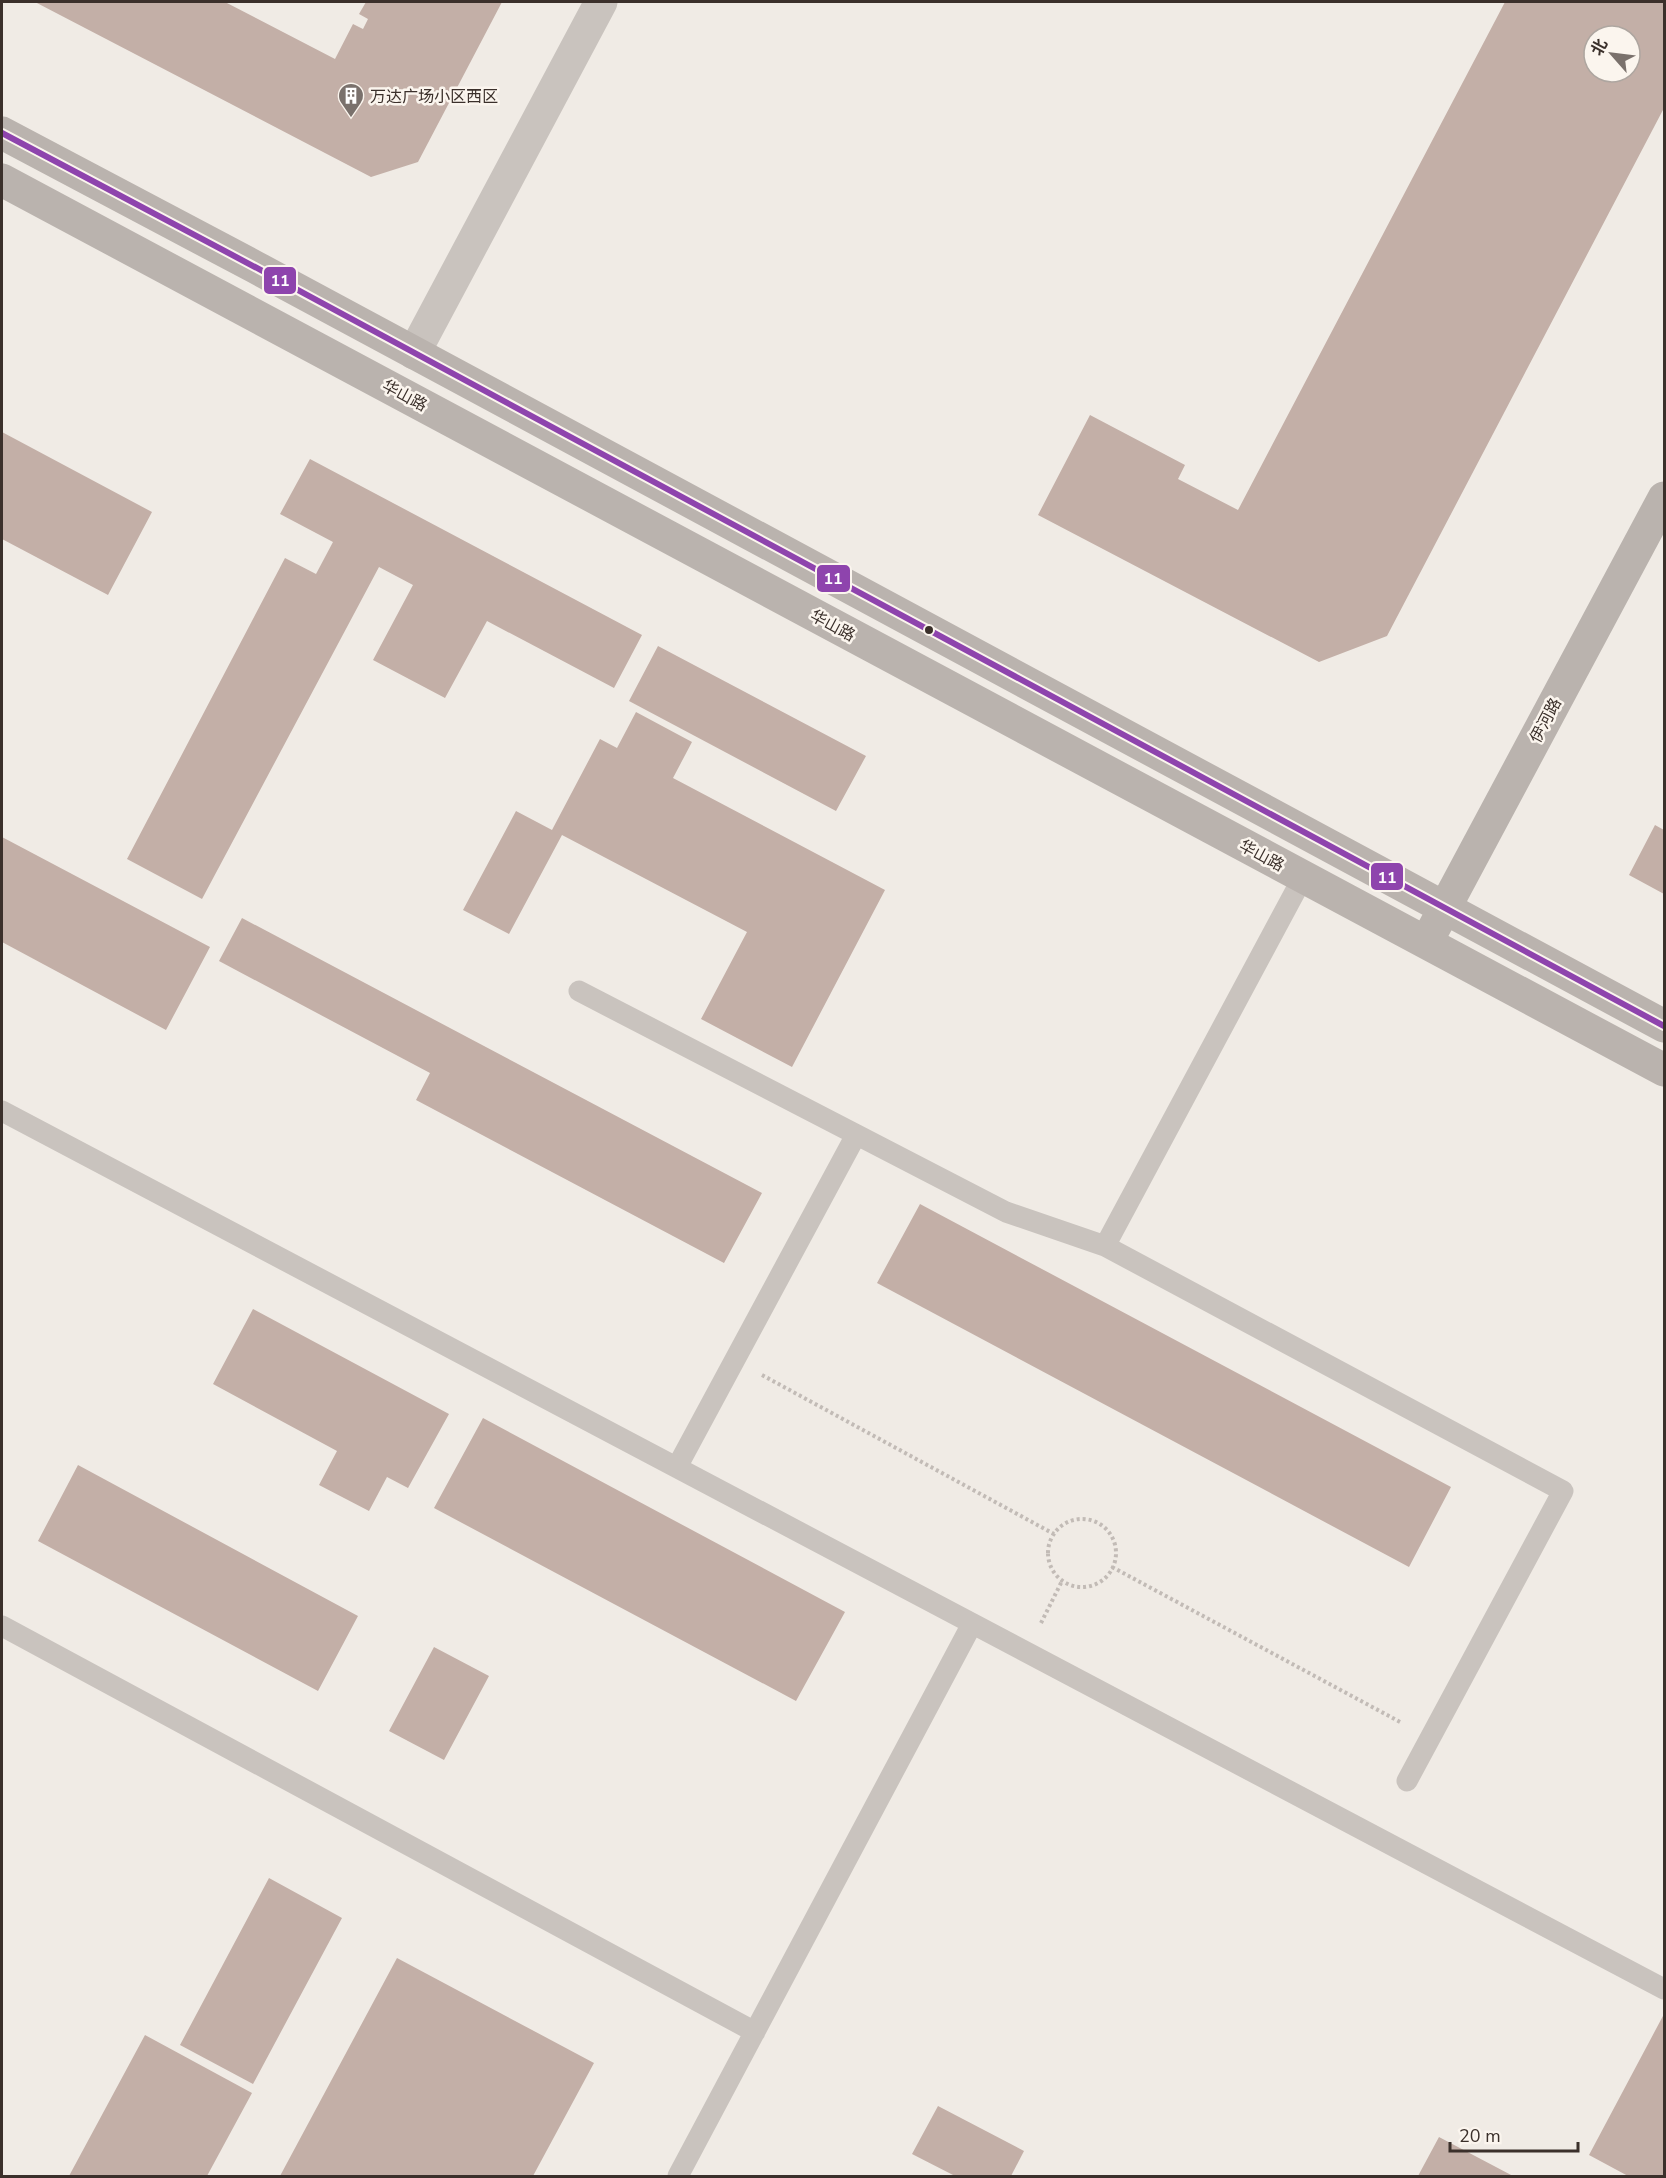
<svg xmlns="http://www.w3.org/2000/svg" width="1666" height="2178" viewBox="0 0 1666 2178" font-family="'Nunito Sans','Noto Sans SC',sans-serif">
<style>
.building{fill:#c3afa7;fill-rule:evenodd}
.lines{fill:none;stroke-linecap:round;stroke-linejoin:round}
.path{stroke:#c2bbb6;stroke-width:4;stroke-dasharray:3 3;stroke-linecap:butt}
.lane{stroke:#c9c3be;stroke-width:21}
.street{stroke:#c9c3be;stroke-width:33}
.secondary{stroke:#bab3ae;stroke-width:33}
.bus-1-casing{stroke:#fbf5ee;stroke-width:10}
.bus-1{stroke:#8e44ad;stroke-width:6}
.bus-dot{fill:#3b302b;stroke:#fbf5ee;stroke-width:2}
.labels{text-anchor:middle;stroke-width:5;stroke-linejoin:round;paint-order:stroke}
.poi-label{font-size:16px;fill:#3b302b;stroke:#fbf5ee;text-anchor:start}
.street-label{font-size:16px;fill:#3b302b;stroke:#fbf5ee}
.line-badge{stroke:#fbf5ee;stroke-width:2}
.badge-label{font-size:16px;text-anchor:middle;font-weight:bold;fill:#fff}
</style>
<rect width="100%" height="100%" fill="#f0ebe5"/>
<path class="building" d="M 35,2 L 225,2 L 335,59 L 353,24 L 363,29 L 368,19 L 359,14 L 366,2 L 502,2 L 418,162 L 371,177 Z
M 1505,2 L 1664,2 L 1664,108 L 1387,636 L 1319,662 L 1038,515 L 1090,415 L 1185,465 L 1178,479 L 1238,510 ZM 1594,36 L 1630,36 L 1630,72 L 1594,72 Z
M 2,432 L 152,512 L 108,595 L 2,539 Z
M 310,459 L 642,635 L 614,688 L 487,621 L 445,698 L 373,660 L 413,585 L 379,567 L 202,899 L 127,859 L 285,558 L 316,574 L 333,542 L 280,514 Z
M 658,646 L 866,756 L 836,811 L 629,701 Z
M 636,712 L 692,742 L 673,778 L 885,890 L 792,1067 L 701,1019 L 747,932 L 562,835 L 509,934 L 463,910 L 516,811 L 552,830 L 600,739 L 617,748 Z
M 1655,825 L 1664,830 L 1664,894 L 1629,875 Z
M 2,837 L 210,947 L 166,1030 L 2,942 Z
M 242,918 L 762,1193 L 724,1263 L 416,1100 L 430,1073 L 219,961 Z
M 920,1204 L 1451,1487 L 1409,1567 L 877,1283 Z
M 253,1309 L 449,1414 L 408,1488 L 387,1477 L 369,1511 L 319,1485 L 337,1451 L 213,1384 Z
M 483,1418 L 845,1612 L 796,1701 L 434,1508 Z
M 78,1465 L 358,1616 L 318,1691 L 38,1541 Z
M 434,1647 L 489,1676 L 444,1760 L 389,1731 Z
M 269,1878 L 342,1918 L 253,2084 L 180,2045 Z
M 397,1958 L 594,2063 L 533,2176 L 280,2176 Z
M 1664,2014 L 1664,2176 L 1628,2176 L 1589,2155 Z
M 145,2035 L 252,2093 L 207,2176 L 69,2176 Z
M 938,2106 L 1024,2151 L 1011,2176 L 955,2176 L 912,2154 Z
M 1439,2137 L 1513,2176 L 1418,2176 Z"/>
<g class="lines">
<path class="path" d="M 762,1375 L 1054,1534
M1048 1553a34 34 0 1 1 68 0a34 34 0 1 1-68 0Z
M 1112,1567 L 1402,1723
M 1041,1623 L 1062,1581"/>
<path class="lane" d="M 1303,877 L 1105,1246 L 1563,1491 L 1407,1781
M 579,991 L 1006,1212 L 1105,1246
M 2,1111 L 1664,1989
M 677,1467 L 856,1135
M 2,1626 L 755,2032
M 678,2176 L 972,1624"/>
<path class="street" d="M 414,353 L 601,2"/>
<path class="secondary" d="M 2,133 L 255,267 L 1664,1026
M 2,180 L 1664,1070
M 1434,928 L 1664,498"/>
<defs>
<path id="bus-1" d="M 2,133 L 255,267 L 1664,1026"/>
</defs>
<use href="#bus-1" class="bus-1-casing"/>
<use href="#bus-1" class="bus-1"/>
</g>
<defs>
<symbol id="building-pin" viewBox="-11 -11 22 30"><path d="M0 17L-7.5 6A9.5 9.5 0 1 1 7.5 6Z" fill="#7a716c" stroke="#fbf5ee"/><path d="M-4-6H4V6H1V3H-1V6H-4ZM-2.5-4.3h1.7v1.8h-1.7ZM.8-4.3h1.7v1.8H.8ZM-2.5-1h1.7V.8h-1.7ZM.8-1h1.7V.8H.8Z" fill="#fff"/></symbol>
</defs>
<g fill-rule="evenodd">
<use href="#building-pin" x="336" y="81" width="30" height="40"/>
</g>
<circle class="bus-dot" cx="929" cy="630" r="5"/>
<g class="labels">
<g class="poi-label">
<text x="370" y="102">万达广场小区西区</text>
</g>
<g class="street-label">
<text transform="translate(405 395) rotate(28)" y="6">华山路</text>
<text transform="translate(833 625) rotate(28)" y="6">华山路</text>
<text transform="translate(1545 720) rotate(-62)" y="6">伊河路</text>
<text transform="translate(1262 855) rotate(28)" y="6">华山路</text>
</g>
</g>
<g class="line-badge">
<rect x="263" y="266" width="34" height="29" rx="6" fill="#8e44ad"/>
<rect x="816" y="564" width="35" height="29" rx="6" fill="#8e44ad"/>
<rect x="1370" y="862" width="34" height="29" rx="6" fill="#8e44ad"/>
</g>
<g class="badge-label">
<text x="280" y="286">11</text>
<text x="833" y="584">11</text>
<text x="1387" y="883">11</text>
</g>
<rect width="1666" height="2178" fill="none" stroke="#3b302b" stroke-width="6"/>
<g transform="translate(1612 54) rotate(298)"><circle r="28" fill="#fbf5ee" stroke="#aea6a0" stroke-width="1.5"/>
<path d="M0-4.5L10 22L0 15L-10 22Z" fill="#7a716c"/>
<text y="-9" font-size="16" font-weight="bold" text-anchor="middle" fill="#3b302b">北</text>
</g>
<path d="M1450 2142v9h128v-9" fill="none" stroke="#3b302b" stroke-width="3"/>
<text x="1459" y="2142" font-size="18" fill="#3b302b" stroke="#fbf5ee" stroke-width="4.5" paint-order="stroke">20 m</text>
</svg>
